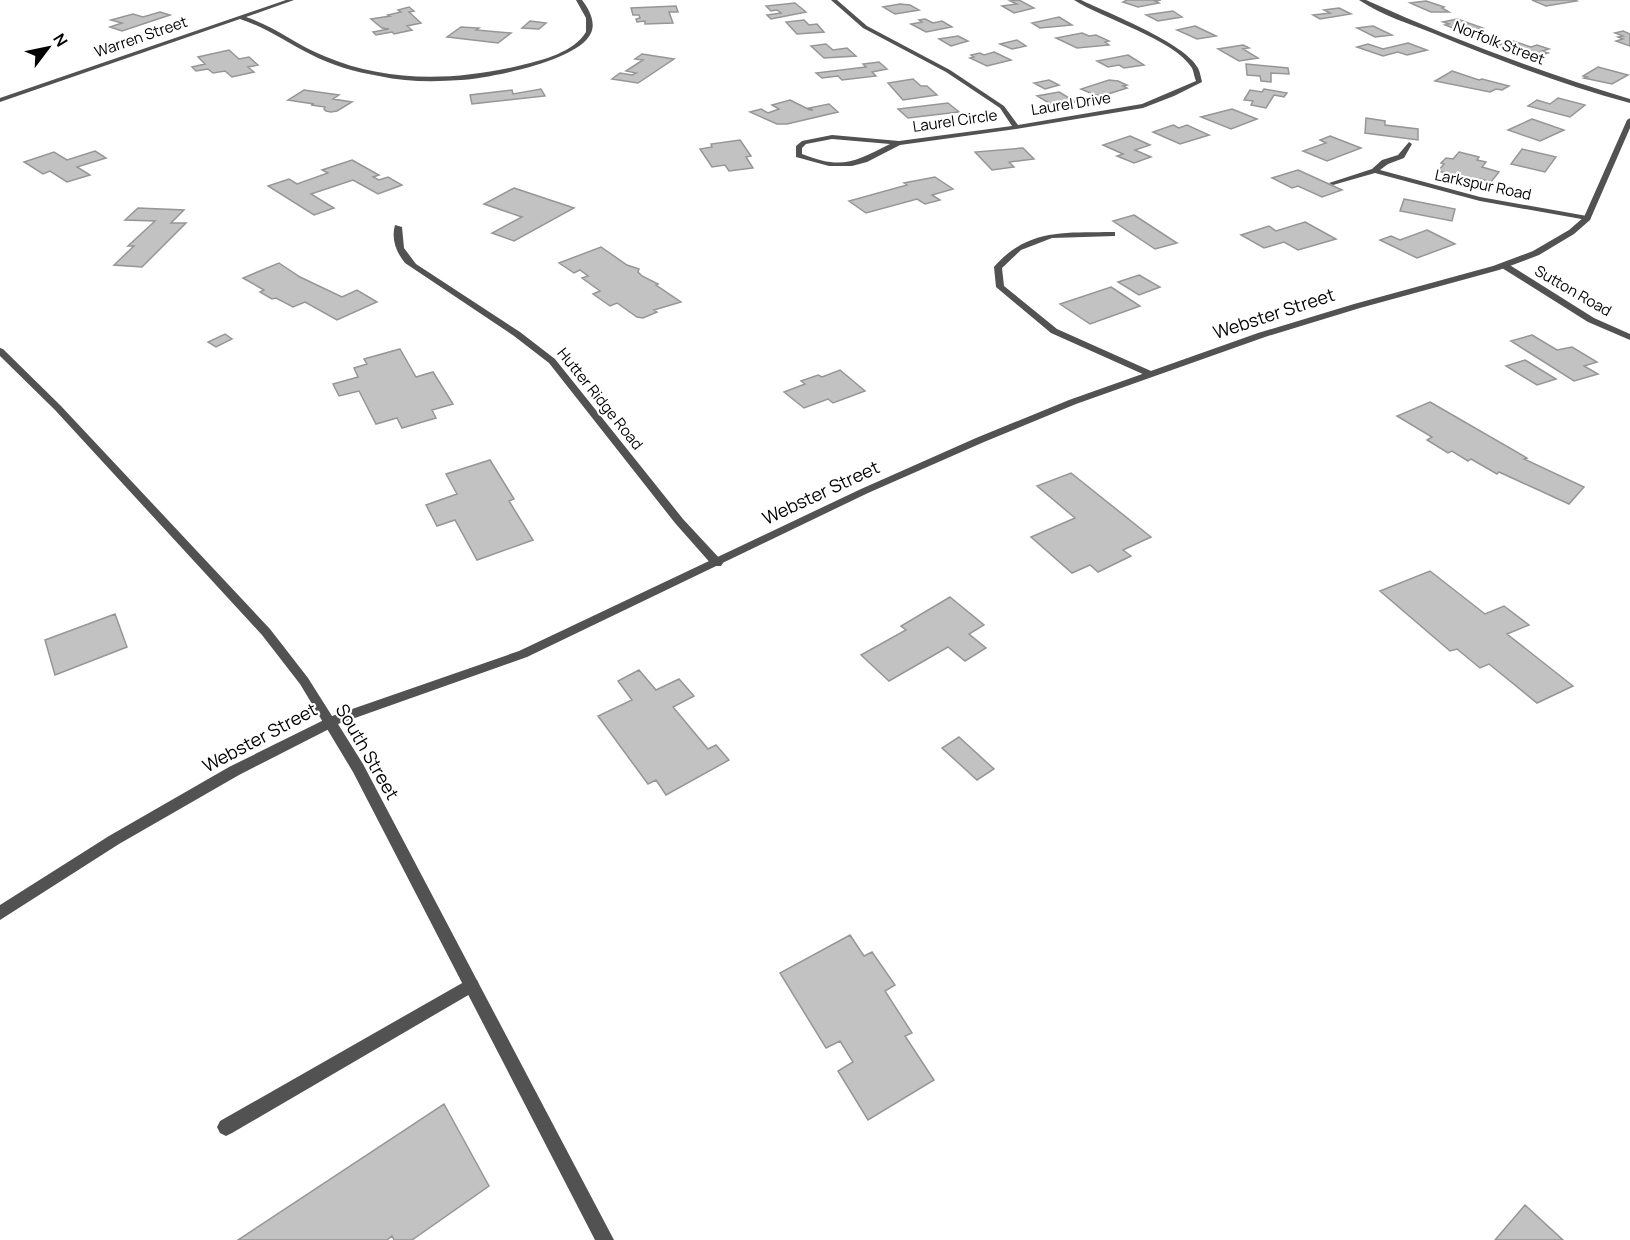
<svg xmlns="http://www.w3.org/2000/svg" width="1630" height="1240" viewBox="0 0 1630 1240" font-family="Manrope,sans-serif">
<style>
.building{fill:#c2c2c2;stroke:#969696;stroke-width:1.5}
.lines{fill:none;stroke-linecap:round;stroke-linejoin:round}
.service{fill:#525252;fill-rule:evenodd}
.minor{fill:#525252;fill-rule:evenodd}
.tertiary{fill:#525252;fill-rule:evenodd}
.labels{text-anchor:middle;stroke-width:4.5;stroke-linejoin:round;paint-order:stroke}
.far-street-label{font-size:15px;fill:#000;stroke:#fff}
.street-label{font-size:18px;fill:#000;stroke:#fff}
</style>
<rect width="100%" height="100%" fill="#fff"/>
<path class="building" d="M 1019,0 L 1034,8 L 1014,13 L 1002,6 L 1017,4 L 1010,1 Z
M 1127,0 L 1161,0 L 1155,1 L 1159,3 L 1138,7 L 1123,2 Z
M 1532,0 L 1575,0 L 1577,1 L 1546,6 Z
M 1426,1 L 1444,7 L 1442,8 L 1449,12 L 1431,12 L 1410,3 Z
M 795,3 L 806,12 L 771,19 L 767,15 L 781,13 L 777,10 L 771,11 L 766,6 Z
M 900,4 L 910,5 L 919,10 L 895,14 L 883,7 Z
M 676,6 L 678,12 L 669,12 L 673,23 L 645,24 L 645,21 L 637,22 L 636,19 L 640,18 L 639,15 L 633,15 L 631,8 Z
M 409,7 L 414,11 L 409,12 L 421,23 L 407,26 L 412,30 L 394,34 L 392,32 L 376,35 L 373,32 L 389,29 L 382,28 L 371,19 L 390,16 L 388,15 L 401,12 L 398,10 Z
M 1339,8 L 1351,14 L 1320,19 L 1313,15 L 1330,13 L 1324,10 Z
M 1173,11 L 1182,17 L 1158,21 L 1146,15 Z
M 160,12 L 170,15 L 122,31 L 110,27 L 122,23 L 111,20 L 133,14 L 143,17 Z
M 1059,17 L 1072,25 L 1040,28 L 1032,23 Z
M 925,19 L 933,23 L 942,21 L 952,27 L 926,32 L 911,24 L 922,22 L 919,20 Z
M 1457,19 L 1483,28 L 1470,31 L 1458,30 L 1445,25 L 1449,24 L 1443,22 Z
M 804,20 L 809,25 L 817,24 L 824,32 L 797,34 L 786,22 Z
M 530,21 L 546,23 L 539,29 L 522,28 Z
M 1195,26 L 1216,36 L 1197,39 L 1177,30 Z
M 1373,26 L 1392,35 L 1375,37 L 1357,28 Z
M 461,27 L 479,28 L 476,30 L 511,33 L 498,43 L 447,37 Z
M 1623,31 L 1630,34 L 1630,46 L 1616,41 L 1623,39 L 1618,37 L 1623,36 L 1615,33 Z
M 1082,33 L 1089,36 L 1096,35 L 1109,41 L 1105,42 L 1109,45 L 1077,48 L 1056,38 Z
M 958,36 L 968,41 L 951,46 L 939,39 Z
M 1017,40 L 1026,46 L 1012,49 L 1000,44 Z
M 1513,41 L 1531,47 L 1537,45 L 1549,49 L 1542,51 L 1548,53 L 1535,57 L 1499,45 Z
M 1408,43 L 1427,50 L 1407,55 L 1398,52 L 1383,56 L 1357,47 L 1368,44 L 1383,49 Z
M 826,44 L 833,50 L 847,48 L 856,56 L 824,58 L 811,46 Z
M 1243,45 L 1249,48 L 1243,49 L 1258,58 L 1239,61 L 1218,49 Z
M 229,50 L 239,59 L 249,57 L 258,65 L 248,67 L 254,72 L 232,77 L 225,71 L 213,73 L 208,69 L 196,71 L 192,67 L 205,64 L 198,57 Z
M 994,52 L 1011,60 L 987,66 L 970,58 L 974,57 L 971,55 L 980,53 L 984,55 Z
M 642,54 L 674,59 L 638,83 L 612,79 L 620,73 L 632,75 L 636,73 L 626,71 L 643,60 L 635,59 Z
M 1128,55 L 1144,65 L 1124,68 L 1119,65 L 1108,67 L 1097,61 Z
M 879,62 L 887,69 L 872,72 L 876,76 L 842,80 L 838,76 L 822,78 L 816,73 L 866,67 L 863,64 Z
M 1246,64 L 1288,68 L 1289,74 L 1271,73 L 1271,82 L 1261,81 L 1260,76 L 1247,75 Z
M 1598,67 L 1628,75 L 1612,84 L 1584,78 L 1587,77 L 1583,76 Z
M 1452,71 L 1479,80 L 1482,79 L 1509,86 L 1502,90 L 1496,89 L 1490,92 L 1435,81 Z
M 913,79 L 921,86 L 927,86 L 937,95 L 903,100 L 888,83 Z
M 1049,80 L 1059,85 L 1045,89 L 1034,83 Z
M 1109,80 L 1118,81 L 1127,85 L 1123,86 L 1127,88 L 1105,95 L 1095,95 L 1081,89 Z
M 541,89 L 545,96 L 472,104 L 470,95 L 512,90 L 513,94 Z
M 1264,89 L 1287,93 L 1284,97 L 1274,95 L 1266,108 L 1251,105 L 1253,101 L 1244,100 L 1250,90 L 1262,92 Z
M 304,90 L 339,95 L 333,99 L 352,102 L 337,111 L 331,112 L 326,111 L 324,109 L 325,107 L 311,105 L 314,104 L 288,100 Z
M 1059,92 L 1076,102 L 1054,106 L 1037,96 Z
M 1558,98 L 1585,105 L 1570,117 L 1528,106 L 1537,100 L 1550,104 Z
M 790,100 L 810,110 L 813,110 L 809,108 L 829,104 L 838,112 L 787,124 L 777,124 L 750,112 L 761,109 L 768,113 L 779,109 L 772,105 Z
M 948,103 L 959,112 L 908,118 L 898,109 Z
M 1232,109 L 1257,119 L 1231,129 L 1201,117 Z
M 1366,118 L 1385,121 L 1385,125 L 1418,129 L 1418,140 L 1365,133 Z
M 1532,119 L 1564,130 L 1540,141 L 1508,130 Z
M 1173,125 L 1179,128 L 1187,125 L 1209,135 L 1180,144 L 1153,132 Z
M 1130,136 L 1150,145 L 1135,150 L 1151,157 L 1134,163 L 1117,156 L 1123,154 L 1103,145 Z
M 1330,136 L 1361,148 L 1327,161 L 1303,151 L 1326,143 L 1320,140 Z
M 740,140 L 751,156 L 746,157 L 753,168 L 729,171 L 725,165 L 712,167 L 700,149 L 712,147 L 711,144 Z
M 1023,148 L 1034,159 L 1009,162 L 1014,167 L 992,170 L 975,152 Z
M 1522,149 L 1556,157 L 1545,172 L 1511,164 Z
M 95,151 L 106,158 L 77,167 L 90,175 L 67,182 L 50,171 L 43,174 L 24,162 L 54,152 L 67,160 Z
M 1459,152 L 1479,157 L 1477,160 L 1486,162 L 1482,167 L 1499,172 L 1491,182 L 1481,179 L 1479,181 L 1438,171 L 1444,164 L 1441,163 L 1446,158 L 1453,159 Z
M 352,160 L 379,175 L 373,177 L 379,180 L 388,177 L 402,185 L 378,194 L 353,180 L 311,194 L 334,208 L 314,215 L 268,186 L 289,179 L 297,184 L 328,173 L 322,170 Z
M 1298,170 L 1342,190 L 1322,197 L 1298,186 L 1292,188 L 1272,178 Z
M 935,177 L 953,189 L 932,195 L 940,200 L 925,204 L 917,199 L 866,213 L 849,201 L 907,185 L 904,183 Z
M 514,188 L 574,208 L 514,241 L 492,233 L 522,217 L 484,204 Z
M 1404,199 L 1455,209 L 1452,221 L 1400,211 Z
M 138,208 L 184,210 L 171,223 L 186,223 L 142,267 L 114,265 L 134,246 L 128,246 L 155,221 L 125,220 Z
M 1134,215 L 1177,243 L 1155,249 L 1113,221 Z
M 1305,222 L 1336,239 L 1298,250 L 1284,242 L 1264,248 L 1241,235 L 1269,226 L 1276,231 Z
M 1427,230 L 1455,244 L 1417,258 L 1380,240 L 1391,236 L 1400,240 Z
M 601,247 L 627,265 L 639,269 L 638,272 L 642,276 L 658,284 L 656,285 L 681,302 L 654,310 L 657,312 L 643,318 L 637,317 L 617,303 L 610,306 L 593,294 L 600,291 L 582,278 L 588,276 L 580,270 L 574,273 L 559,263 Z
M 279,263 L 300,277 L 342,297 L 357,290 L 377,302 L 337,320 L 305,302 L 293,307 L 276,298 L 272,299 L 260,292 L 264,290 L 243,278 Z
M 1139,275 L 1160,287 L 1139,295 L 1118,282 Z
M 1111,287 L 1140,306 L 1090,324 L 1060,304 Z
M 225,334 L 232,339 L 216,347 L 208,342 Z
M 1532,335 L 1557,350 L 1572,347 L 1597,362 L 1584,366 L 1598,374 L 1574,381 L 1511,341 Z
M 400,349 L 416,377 L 433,372 L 453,404 L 432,410 L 436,418 L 402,428 L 397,418 L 376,424 L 359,391 L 339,396 L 333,384 L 358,377 L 354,368 L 367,364 L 364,359 Z
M 1525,360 L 1556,379 L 1537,385 L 1506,366 Z
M 840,370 L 865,391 L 833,403 L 828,399 L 804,408 L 784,392 L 805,384 L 801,381 L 818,375 L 822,377 Z
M 1430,402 L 1527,458 L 1524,459 L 1584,487 L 1569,504 L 1499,472 L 1497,474 L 1471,459 L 1468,461 L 1452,451 L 1448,453 L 1427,440 L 1432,437 L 1397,416 Z
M 490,460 L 514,499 L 509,501 L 533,540 L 477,560 L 455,520 L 437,526 L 426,505 L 457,494 L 446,474 Z
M 1071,473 L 1151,537 L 1123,550 L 1131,556 L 1098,572 L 1090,565 L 1072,573 L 1031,537 L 1075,518 L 1037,486 Z
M 1430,571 L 1485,614 L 1504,606 L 1529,625 L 1507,634 L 1573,686 L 1537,703 L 1489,664 L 1480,668 L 1457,649 L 1450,651 L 1380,591 Z
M 950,597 L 984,625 L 969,634 L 986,648 L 965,661 L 948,647 L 889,681 L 861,655 L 906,630 L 901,626 Z
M 115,614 L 127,647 L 55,675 L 45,640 Z
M 639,670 L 656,690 L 679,679 L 694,696 L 673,707 L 708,749 L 716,745 L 729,760 L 666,795 L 656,780 L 648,784 L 598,716 L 632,700 L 618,681 Z
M 959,737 L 994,769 L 977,780 L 942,748 Z
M 850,935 L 864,956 L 872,952 L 895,985 L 885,991 L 912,1033 L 905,1036 L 934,1080 L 868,1120 L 838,1071 L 853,1062 L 840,1041 L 826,1048 L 780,973 Z
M 444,1104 L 489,1186 L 412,1240 L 394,1240 L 392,1236 L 387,1240 L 238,1240 Z
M 1525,1205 L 1563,1240 L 1495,1240 Z"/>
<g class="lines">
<path class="service" d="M 1112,232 L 1115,232 L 1115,236 L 1052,238 L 1021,250 L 1002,268 L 1004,286 L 1057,329 L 1151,371 L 1151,375 L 1145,375 L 1051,333 L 996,287 L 994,267 C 1028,228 1065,233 1112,232 Z
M 471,978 L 477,980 L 479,985 L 477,990 L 232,1133 L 226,1136 L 220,1133 L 217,1127 L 220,1121 Z"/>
<path class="minor" d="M 286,0 L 294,0 L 246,17 C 274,26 297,45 324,56 C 387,83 456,81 522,65 C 543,60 574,52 586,32 L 586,18 L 576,0 L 582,0 C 589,9 596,22 591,33 C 579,61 489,78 461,80 C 434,82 406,82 379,76 C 355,72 331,65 310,54 C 286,42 265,27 240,19 L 0,102 L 0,98 Z
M 831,0 L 837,0 L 867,26 L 950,70 L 1004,106 L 1018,125 L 1142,104 L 1196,81 C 1194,77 1194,72 1192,68 C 1174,39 1103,19 1074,0 L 1081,0 C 1108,13 1185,43 1198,68 C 1200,72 1201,78 1202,82 L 1174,96 L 1143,108 L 1016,129 L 900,145 L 867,162 L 852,166 L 829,166 L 796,157 L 796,146 L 802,141 L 832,135 L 899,141 L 1012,126 L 1000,108 L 946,72 L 863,28 ZM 832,139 L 890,144 C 854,162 842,170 802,154 L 802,148 L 806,144 Z
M 1359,0 L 1366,0 C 1452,39 1540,72 1630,99 L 1630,103 C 1563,85 1498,60 1435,34 C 1410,24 1381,15 1359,0 Z
M 1409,142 L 1412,144 L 1404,158 L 1388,164 L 1380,170 L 1480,197 L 1587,216 L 1591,218 L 1587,220 L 1480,201 L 1375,173 L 1333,185 L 1329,183 L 1372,169 L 1382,160 L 1398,155 Z
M 395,225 L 402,227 L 404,248 L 416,264 L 520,332 L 555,359 L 683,519 L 721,560 L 723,563 L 721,566 L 713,566 L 675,523 L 549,363 L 514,336 L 405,263 C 396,252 391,239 395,225 Z
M 1502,264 L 1508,264 L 1594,318 L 1630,334 L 1630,340 L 1588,322 L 1502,268 Z
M 330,717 L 335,718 L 337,722 L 335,726 L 239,775 L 119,844 L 0,920 L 0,905 L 109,836 L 229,767 Z"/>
<path class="tertiary" d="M 1630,118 L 1630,128 L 1590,220 L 1574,234 L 1539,255 L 1499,270 L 1360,308 L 1265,337 L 1076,404 L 984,442 L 868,493 L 527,657 L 338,724 L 363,764 L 614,1240 L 595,1240 L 353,772 L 300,684 L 262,635 L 55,410 L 0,356 L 0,348 L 3,349 L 61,406 L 270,629 L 308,678 L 332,716 L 519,651 L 861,489 L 976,438 L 1069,400 L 1258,333 L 1354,304 L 1493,266 L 1533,251 L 1569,230 L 1584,217 L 1627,120 Z"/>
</g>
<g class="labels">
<g class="far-street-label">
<text transform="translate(141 37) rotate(-19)" y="5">Warren Street</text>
<text transform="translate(1499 43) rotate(21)" y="5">Norfolk Street</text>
<text transform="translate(1071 104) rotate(-9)" y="5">Laurel Drive</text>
<text transform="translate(955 121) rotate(-8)" y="5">Laurel Circle</text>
<text transform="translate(1483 185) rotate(12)" y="5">Larkspur Road</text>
<text transform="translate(1573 291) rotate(30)" y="5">Sutton Road</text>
<text transform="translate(600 399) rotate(51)" y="5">Hutter Ridge Road</text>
</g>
<g class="street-label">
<text transform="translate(1274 314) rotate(-18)" y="6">Webster Street</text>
<text transform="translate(821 493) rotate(-25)" y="6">Webster Street</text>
<text transform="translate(260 738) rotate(-28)" y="6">Webster Street</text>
<text transform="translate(367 752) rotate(60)" y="6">South Street</text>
</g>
</g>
<g transform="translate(48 48) rotate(58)" stroke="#ffffff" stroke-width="4.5" paint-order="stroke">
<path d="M0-4.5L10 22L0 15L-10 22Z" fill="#000000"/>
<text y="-9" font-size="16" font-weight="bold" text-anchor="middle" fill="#000000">N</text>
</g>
</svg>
